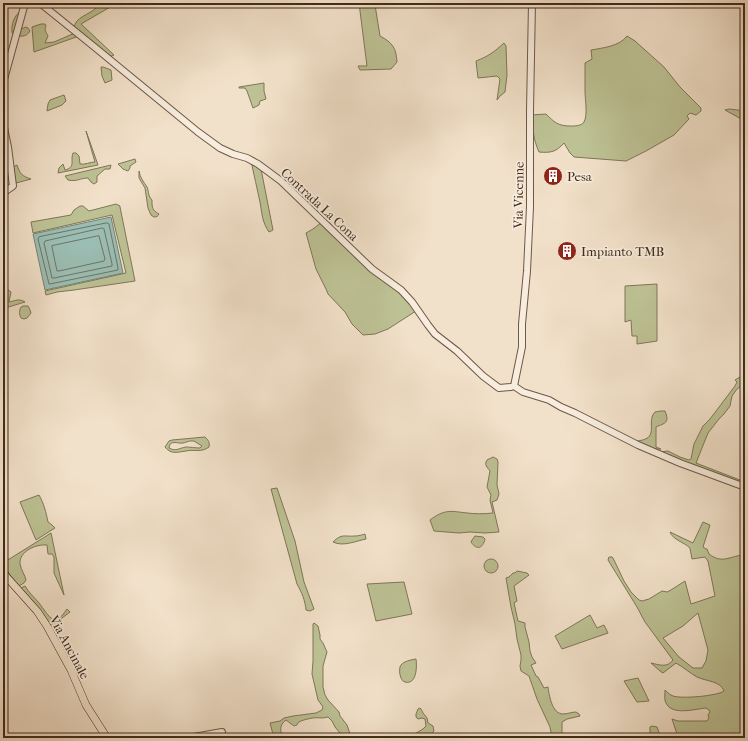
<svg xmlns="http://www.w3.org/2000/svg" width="748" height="741" viewBox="0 0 748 741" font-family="'IM FELL French Canon',serif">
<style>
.green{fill:#bdc295;stroke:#807658;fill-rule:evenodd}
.water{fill:#9bbeb4;stroke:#778376}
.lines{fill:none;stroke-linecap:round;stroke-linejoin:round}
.shore{stroke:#6e7467;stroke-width:1}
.minor-casing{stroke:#6e5846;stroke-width:8}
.major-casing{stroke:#422a1a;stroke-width:8}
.minor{stroke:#f7ecdd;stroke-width:6}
.major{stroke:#f2e1ca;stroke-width:7}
.labels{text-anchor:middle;stroke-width:3.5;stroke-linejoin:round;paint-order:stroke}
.poi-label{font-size:13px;fill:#422a1a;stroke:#f7ecdd;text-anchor:start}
.street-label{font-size:13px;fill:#422a1a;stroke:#f7ecdd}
</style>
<rect width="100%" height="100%" fill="#f2e1ca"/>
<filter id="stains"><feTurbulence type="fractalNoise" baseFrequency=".005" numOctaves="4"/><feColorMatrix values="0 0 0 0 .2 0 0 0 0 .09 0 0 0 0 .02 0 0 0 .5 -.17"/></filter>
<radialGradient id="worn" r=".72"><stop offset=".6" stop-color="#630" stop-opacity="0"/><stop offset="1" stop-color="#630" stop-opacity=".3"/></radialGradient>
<path class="green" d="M 95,3 L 110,3 L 111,5 L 113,3 L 117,3 L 81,24 L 114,55 L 109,57 L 74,28 C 75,17 89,15 96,8 Z
M 359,3 L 378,3 L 375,5 L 380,36 C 393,43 396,48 397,62 L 391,69 L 360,70 L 358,66 L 367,66 Z
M 22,11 L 21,29 L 26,27 L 28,28 L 30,31 C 26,38 19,37 12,33 C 11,25 14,14 22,11 Z
M 41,24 L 45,24 L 46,26 C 44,30 46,32 48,36 L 45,43 L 54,42 L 75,33 L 79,36 L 34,52 L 32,27 Z
M 627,36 L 635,41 L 664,67 L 680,87 L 701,108 L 701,111 L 696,115 L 690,113 L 687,116 L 689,119 L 674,135 L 646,151 L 626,161 L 574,157 L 570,153 L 564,143 C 556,152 551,153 539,152 C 533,139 533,129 532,115 L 546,114 C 554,122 558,126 570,126 C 574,126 582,126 584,122 C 588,115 585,99 585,91 C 585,81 585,72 585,63 L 592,59 L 591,50 C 603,48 620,46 627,36 Z
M 504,43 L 506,46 L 507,75 L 505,92 L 500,96 L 497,100 L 500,79 L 497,76 L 478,78 L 476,61 C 489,56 494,52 504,43 Z
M 101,67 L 103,67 L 111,70 L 112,80 L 105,83 L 102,76 Z
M 264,83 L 264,91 L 266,99 L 260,101 L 259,105 L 253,108 L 247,91 L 245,88 L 239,88 L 239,87 Z
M 64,95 L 66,101 L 62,105 L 47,111 L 48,104 L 50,100 Z
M 729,109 L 738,110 L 745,113 L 745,121 L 725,110 Z
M 86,131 L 98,165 L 58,173 L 59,168 L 63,164 L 65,170 C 76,167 70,161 73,153 L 76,153 L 79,156 L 80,164 C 85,165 90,162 95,162 Z
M 135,159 L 136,162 L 130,166 L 130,168 L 128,171 L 123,169 L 118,164 Z
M 251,161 L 261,169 L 273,230 L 269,232 C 262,222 262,213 260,202 C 257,188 254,175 251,161 Z
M 17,165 C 20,174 22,176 31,179 L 16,183 L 13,167 Z
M 111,165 L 110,169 L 105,169 L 97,176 L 97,182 L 94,184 L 91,182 L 88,178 C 80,178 77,182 68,180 L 65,176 Z
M 139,171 C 140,178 144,182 147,187 C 149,192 148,196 152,200 C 152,208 152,210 159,214 C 158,216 157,217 154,217 L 151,215 L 148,208 L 145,188 L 139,178 Z
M 116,204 L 120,206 L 120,207 L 135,281 L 74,290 L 57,292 L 46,295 L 45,291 L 126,273 L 112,215 L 33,233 L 31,222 L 71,215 L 74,210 L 80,206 L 83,206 L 89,211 Z
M 322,222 L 402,293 L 416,311 L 388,329 L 375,334 L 363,335 L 352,324 L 345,312 L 328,294 L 326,289 L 316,269 L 306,233 L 313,229 Z
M 657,284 L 657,341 L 637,344 L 637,336 L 632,336 L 631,320 L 625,322 L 625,286 Z
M 7,289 L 11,292 L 9,302 C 15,301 19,298 25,302 L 5,308 L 5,310 L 3,312 L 4,291 Z
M 23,306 L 28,306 L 30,310 L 31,313 L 27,318 L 24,319 L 21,318 C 19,314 19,311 21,307 Z
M 745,374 L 745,383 L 737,389 L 732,396 L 730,406 L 724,414 L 719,419 L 708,433 L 696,463 L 745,482 L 745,485 L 659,452 L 668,451 L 680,457 L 689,460 L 691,459 L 694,444 L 703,426 L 710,419 L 735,386 L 737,382 L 735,380 Z
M 661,411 L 665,411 C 670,423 665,423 656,427 L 656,447 L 661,449 L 653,449 L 635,441 C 662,440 645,422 655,412 Z
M 205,437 C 208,440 210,442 209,447 C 201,453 194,449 186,451 C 178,452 171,455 165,447 L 169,441 L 172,440 ZM 190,441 L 194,441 L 202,446 L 200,448 C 195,448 190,447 186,447 C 179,448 176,452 169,448 C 170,439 177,444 183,443 C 184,443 189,441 190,441 Z
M 493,457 L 497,459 L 498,462 L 497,485 L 499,494 L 497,500 L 492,502 L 499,532 L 485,533 L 470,532 L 459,533 L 434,531 L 430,520 C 445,509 450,511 467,513 C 475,514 484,514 493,513 L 490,500 L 491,495 L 487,487 L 490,471 C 487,467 484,465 487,460 Z
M 277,488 L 295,541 L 304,582 L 314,609 L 310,611 L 306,610 C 305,600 302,593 297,584 L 271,489 Z
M 39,495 C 44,504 46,512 48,522 L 52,525 L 55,528 L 50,531 L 36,540 L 20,502 Z
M 703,522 L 710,525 L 703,547 L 706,549 L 707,549 L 709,554 C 723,565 731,555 745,555 L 745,593 L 742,595 L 745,604 L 745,738 L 664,738 L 667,735 L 675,736 L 677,734 L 672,719 L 678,721 L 707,721 L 709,718 L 708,715 L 710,712 L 709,710 L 706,708 C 695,709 672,716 666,703 C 664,700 665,695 665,690 C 667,692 670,695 673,696 C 682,699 717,696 724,691 C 721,681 705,681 697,677 C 690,673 683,667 676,663 L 663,673 L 660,671 L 651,663 C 660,665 667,668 673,660 L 645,622 L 637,607 L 608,560 L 609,557 L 612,557 L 613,558 L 624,581 L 631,592 L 639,600 L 642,601 L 649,599 L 662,591 L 667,592 L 671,590 L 685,581 L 691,604 L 715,596 L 708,561 L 705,557 L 692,559 L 690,548 C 684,542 673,540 670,532 L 693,543 ZM 698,613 L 708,650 L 706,661 L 702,668 L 693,668 L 679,657 L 663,638 L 683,626 Z
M 51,533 L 64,595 L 54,573 L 54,557 L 52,554 L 48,554 L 47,545 C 36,544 19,551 20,564 C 21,570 25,575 26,580 L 24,583 L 19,586 L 10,575 L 3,563 Z
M 365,534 L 366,539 C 356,541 343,547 333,542 C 342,533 344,537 355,536 C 358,536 362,535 365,534 Z
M 475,536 L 483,537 L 485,539 C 483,548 477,551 471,542 L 472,540 Z
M484 566a7 7 0 1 1 14 0a7 7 0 1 1-14 0Z
M 517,571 L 527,573 L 529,575 L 514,586 L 517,601 L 514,603 L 518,621 L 525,623 L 525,627 L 529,642 L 530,651 L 532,657 L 536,663 L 531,665 L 536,676 L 538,677 L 544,688 L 548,687 C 549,695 552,714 563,714 C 567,714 572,712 576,712 L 579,714 L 580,716 L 567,719 L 562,722 L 562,735 L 560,738 L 552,738 L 550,727 L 537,699 L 529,676 L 521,671 L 520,666 L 521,660 L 521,655 L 517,639 L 515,624 L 511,607 L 506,578 L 509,577 L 513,573 L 515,573 Z
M 404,582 L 412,614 L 376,621 L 367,584 Z
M 25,586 C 29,593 34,597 39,603 C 44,609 47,616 54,620 C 61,619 63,614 67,609 L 70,612 L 62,618 L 56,626 L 52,627 L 40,610 L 21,588 Z
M 590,615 L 597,628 L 604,625 L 608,633 L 562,649 L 555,636 Z
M 314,623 L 318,626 L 320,635 L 320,639 L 323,643 L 327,652 L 323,666 L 323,687 L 325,695 L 328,700 L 339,712 L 340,716 L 347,725 L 350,734 L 354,738 L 344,738 L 335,727 L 332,721 L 328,717 C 322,719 317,717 312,718 C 308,719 302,720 299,722 C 295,726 300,724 294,726 L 286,720 C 279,725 280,731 283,738 L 274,738 L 270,723 L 280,721 L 284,718 L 293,716 L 316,713 L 322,710 L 323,707 L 318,700 L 312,674 L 313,661 L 313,624 Z
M 416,659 C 417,666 417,685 405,682 C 400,681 398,669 401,665 C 404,661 411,660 416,659 Z
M 638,678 L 649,701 L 637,702 L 624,681 Z
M 420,708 L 421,709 L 423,713 L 427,718 L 428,723 L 433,726 L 434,731 L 432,733 L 431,738 L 408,738 L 423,729 L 426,726 L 425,719 L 422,718 L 418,719 L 416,717 L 416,714 L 418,709 Z
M 652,726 L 657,727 L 661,738 L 649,738 L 650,735 L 650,727 Z"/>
<path class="water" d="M 111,217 L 123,273 L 45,290 L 33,234 Z"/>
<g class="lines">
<path class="shore" d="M 107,223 L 109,224 L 118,268 L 118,270 L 50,284 L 49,284 L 38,239 L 39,237 Z
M 104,229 L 112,264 L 112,266 L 54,278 L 52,278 L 44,243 L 45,241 L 102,228 Z
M 99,236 L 105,259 L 104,261 L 59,271 L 57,271 L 52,247 L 52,246 Z"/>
<defs>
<path id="minor" d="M 40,3 L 92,45 L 120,68 L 198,132 L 220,148 L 233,154 L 247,158 L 258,164 L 281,181 L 372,269 L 401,290 L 412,302 L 428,325 L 435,334 L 457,351 L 483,376 L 499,388 L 511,387 L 514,386
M 3,83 L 25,3
M 3,123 L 8,147 L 13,186 L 3,193
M 514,386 L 522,347 L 522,324 L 527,271 L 530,207 L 530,110 L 532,3
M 514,386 L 523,392 L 549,400 L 561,407 L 575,413 L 638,445 L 680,463 L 745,487
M 188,738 L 222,732"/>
<path id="major" d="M 3,573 L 37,611 L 47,626 L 71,670 L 86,705 L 107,738"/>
</defs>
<use href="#minor" class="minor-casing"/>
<use href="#major" class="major-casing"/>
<use href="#minor" class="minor"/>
<use href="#major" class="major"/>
</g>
<defs>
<symbol id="building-disc" viewBox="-11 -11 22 22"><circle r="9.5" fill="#8f2418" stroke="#f7ecdd"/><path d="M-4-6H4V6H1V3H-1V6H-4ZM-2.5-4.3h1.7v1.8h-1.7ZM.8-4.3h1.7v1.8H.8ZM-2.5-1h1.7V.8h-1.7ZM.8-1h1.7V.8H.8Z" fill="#fff"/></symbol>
</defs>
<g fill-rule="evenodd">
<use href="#building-disc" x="542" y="165" width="22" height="22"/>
<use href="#building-disc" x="556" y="240" width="22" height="22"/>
</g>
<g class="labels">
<g class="poi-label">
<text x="567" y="181">Pesa</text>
<text x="581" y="256">Impianto TMB</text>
</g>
<g class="street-label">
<text transform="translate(518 195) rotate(-89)" y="5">Via Vicenne</text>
<text transform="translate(320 204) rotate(43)" y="5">Contrada La Cona</text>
<text transform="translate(70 647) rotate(62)" y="5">Via Ancinale</text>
</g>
</g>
<rect width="748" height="741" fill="none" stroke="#f2e1ca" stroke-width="16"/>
<rect x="4" y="4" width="740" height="733" fill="none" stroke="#422a1a" stroke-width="2"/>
<rect x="8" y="8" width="732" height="725" fill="none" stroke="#422a1a"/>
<rect width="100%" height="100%" filter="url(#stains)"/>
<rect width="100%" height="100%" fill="url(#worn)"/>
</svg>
